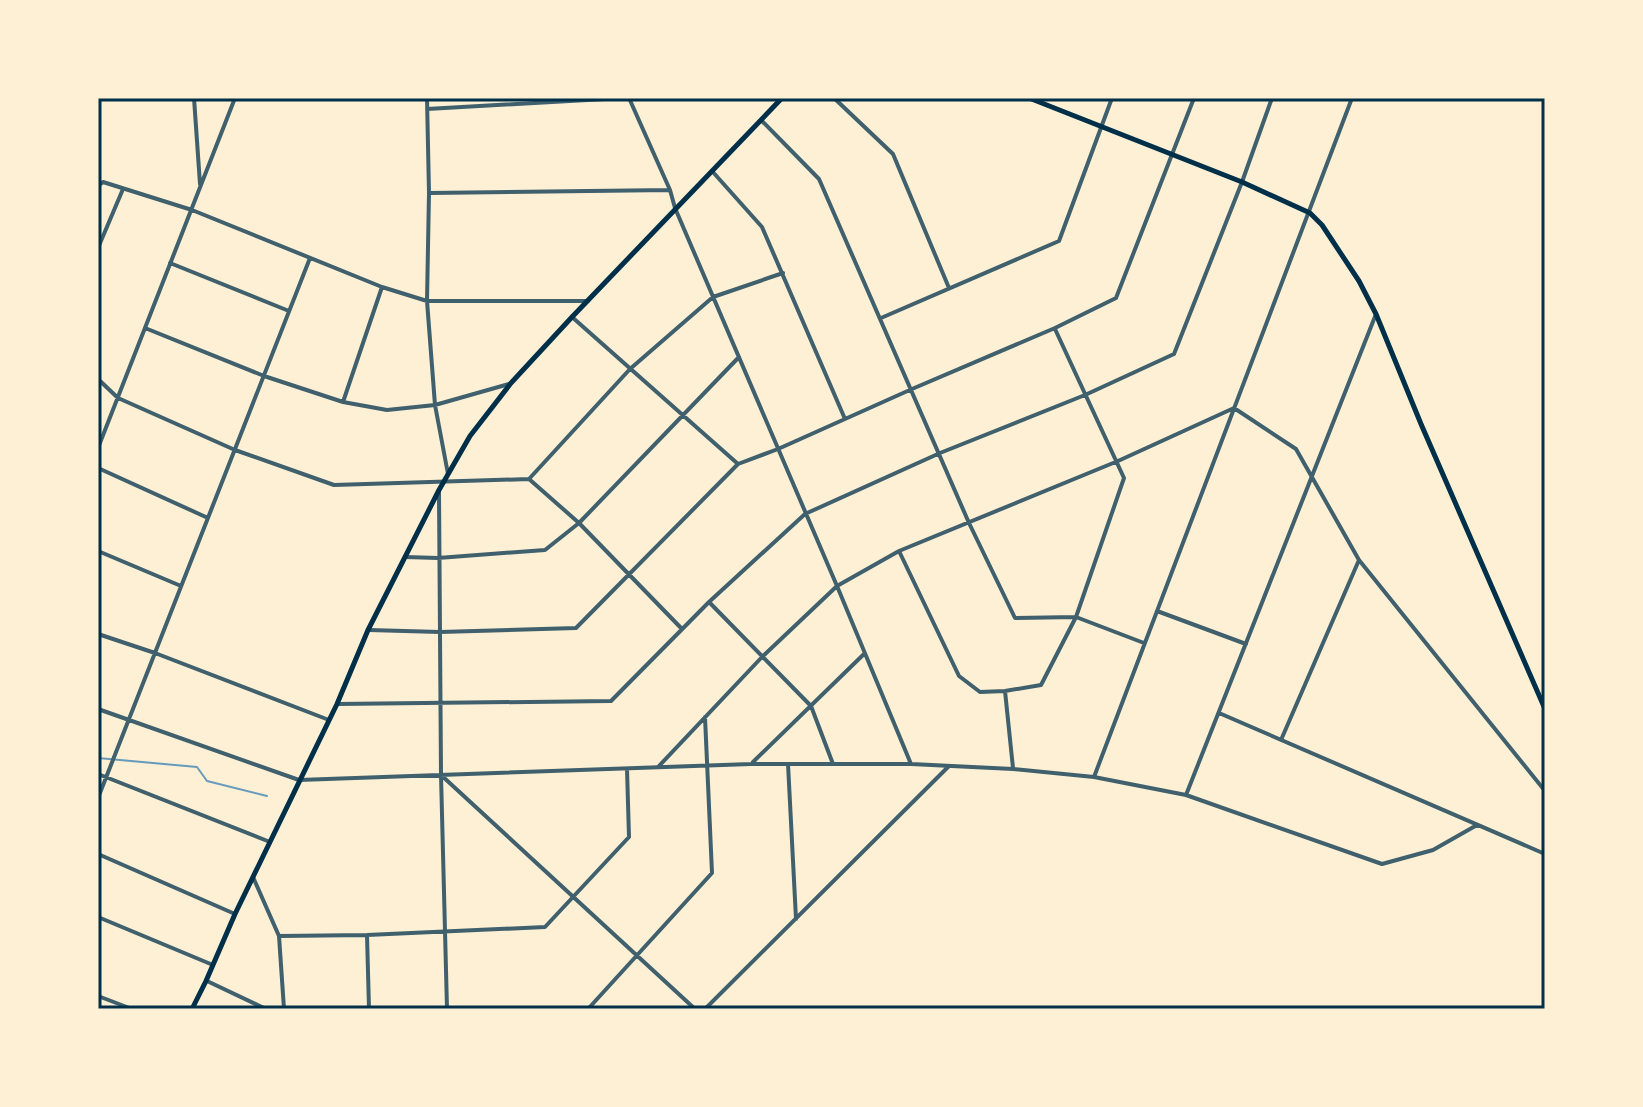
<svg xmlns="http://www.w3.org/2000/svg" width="1643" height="1107" viewBox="0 0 1643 1107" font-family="'Fira Sans',sans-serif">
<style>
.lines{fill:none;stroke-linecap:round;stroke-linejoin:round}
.stream{stroke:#669bbc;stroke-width:2}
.minor{stroke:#3f606c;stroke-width:4}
.secondary{stroke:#003049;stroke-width:5}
.neatline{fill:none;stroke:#003049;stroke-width:3}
</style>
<rect width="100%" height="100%" fill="#fdf0d5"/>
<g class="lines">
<path class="stream" d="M 98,758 L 197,767 L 207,781 L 267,796"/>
<path class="minor" d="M 194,98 L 200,184
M 427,98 L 429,193 L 427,301 L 435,405 L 448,474
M 629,98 L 670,190 L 675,208 L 837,586 L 911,764
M 834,98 L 893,154 L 949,288
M 427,109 L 623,98
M 761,120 L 819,179 L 969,523 L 1015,618 L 1076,617 L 1144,643
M 712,171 L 762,227 L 845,419
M 98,186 L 103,182 L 192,210 L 382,287 L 427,301 L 588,301
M 429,193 L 670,190
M 98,248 L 123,189
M 170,263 L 289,311
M 572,317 L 738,464
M 881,318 L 1059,241 L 1112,98
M 145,328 L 264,376 L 343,402 L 387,410 L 435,405 L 509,384
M 98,379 L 118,398 L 235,450 L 334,485 L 529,479 L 630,369 L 713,297 L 783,273
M 343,402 L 382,287
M 98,448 L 235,98
M 98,468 L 208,518
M 529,479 L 579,523 L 682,629
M 439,493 L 441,775 L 447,1009
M 98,551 L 181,586
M 899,551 L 959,676 L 980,692 L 1005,691 L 1041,685 L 1076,617 L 1124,478 L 1055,329
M 405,557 L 438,558 L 545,550 L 579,523 L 739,357
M 709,602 L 811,706 L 833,764
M 1157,611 L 1246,644
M 369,630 L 440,632 L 576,628 L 738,464 L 778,449 L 912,389 L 1055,328 L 1116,298 L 1194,98
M 98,634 L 155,653 L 329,720
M 1005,691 L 1013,768
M 337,704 L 611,701 L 709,602 L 805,514 L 940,453 L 1085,395 L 1174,354 L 1242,182 L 1272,98
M 98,709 L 299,780 L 751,764 L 911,764 L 1013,769 L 1094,777 L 1186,795 L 1382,864 L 1433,850 L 1477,825
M 1219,713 L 1545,854
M 1281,740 L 1359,560
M 753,762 L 864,654
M 788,764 L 796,919
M 659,766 L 762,657 L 837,586 L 899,551 L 1118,461 L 1234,408 L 1296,449 L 1359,560 L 1545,791
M 98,774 L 270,842
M 441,775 L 695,1009
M 1094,777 L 1352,98
M 1186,795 L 1376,314
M 98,798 L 310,258
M 98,854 L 235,914
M 253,877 L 279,936 L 284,1009
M 98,917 L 213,965
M 367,935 L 369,1009
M 279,936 L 367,935 L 545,927 L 629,837 L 627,769
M 207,981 L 266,1009
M 98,996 L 132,1009
M 588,1009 L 712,873 L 705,717
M 705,1009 L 949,766"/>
<path class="secondary" d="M 1029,98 L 1242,182 L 1310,213 L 1322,225 L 1359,281 L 1376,314 L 1421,424 L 1545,709
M 192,1009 L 206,981 L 235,914 L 337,704 L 368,630 L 439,490 L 470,436 L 511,383 L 572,317 L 782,98"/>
</g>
<rect width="1643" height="1107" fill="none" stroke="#fdf0d5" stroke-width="200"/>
<rect x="100" y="100" width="1443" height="907" class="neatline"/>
</svg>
